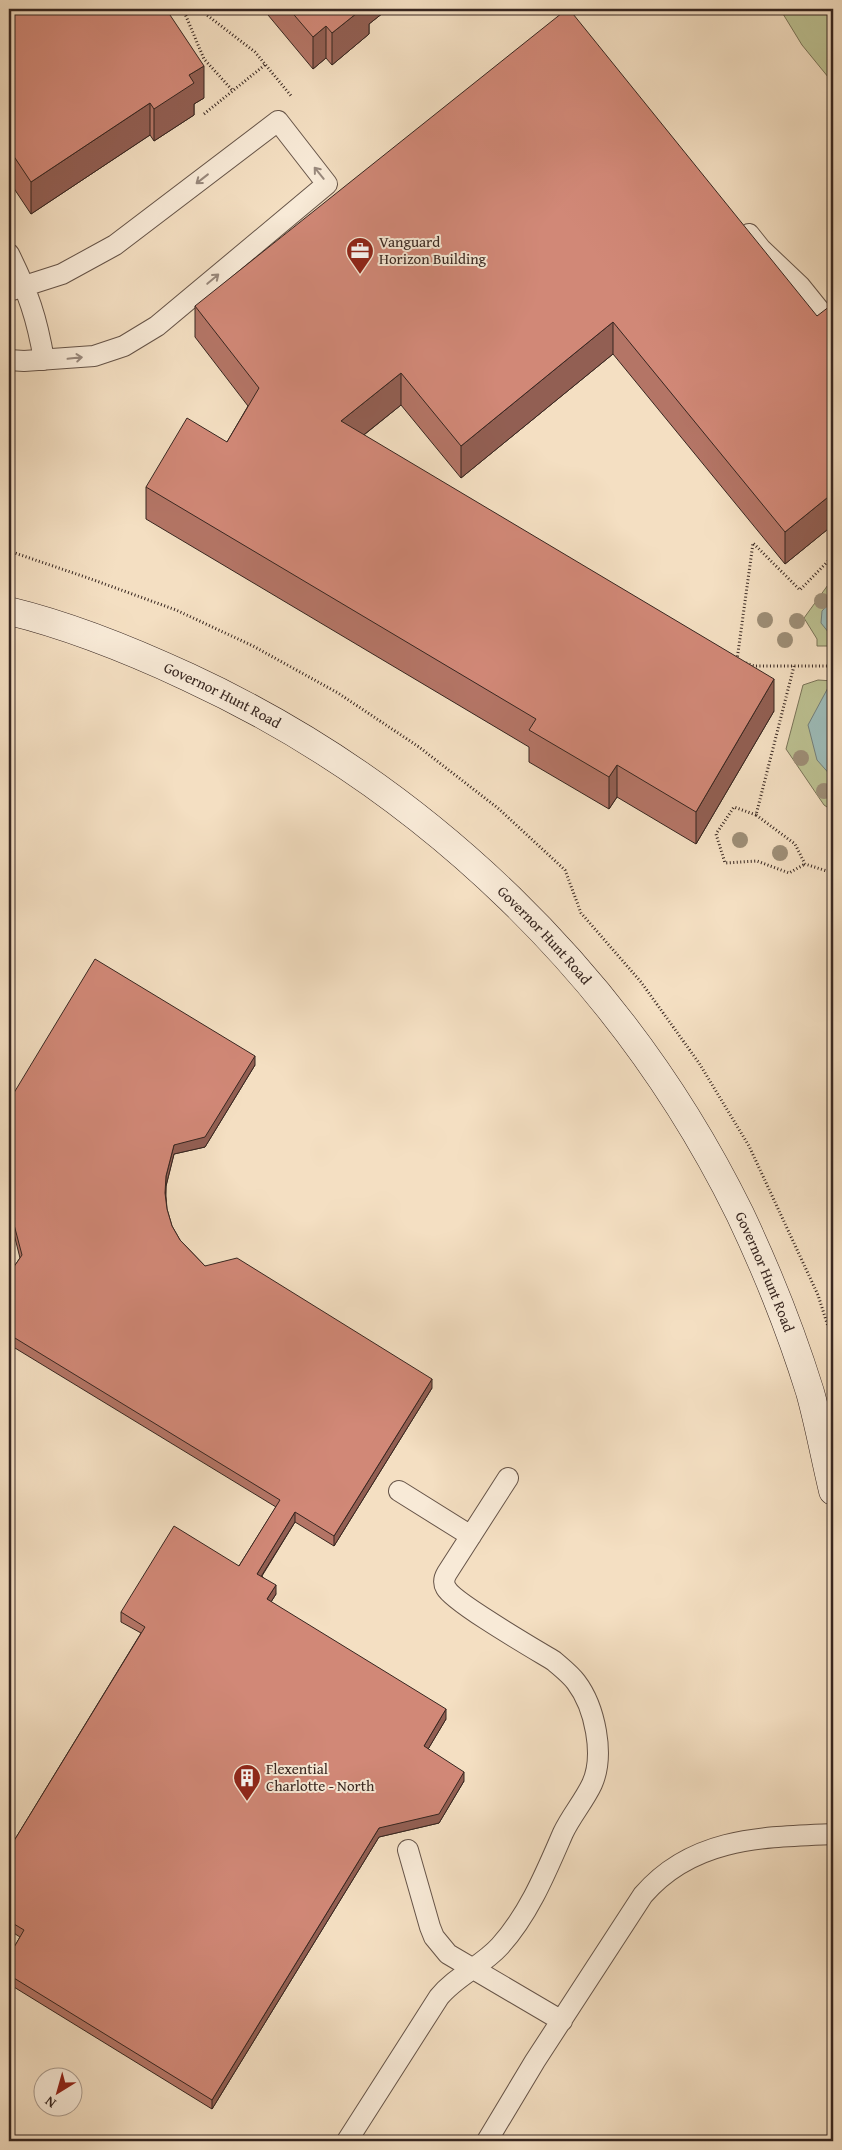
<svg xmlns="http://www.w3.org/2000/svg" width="842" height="2150" viewBox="0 0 842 2150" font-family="'Gentium Book Plus',serif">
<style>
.green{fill:#bcc192;stroke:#7a7459}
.water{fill:#9dbcb9;stroke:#74807c}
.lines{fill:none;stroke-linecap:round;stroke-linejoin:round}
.lane-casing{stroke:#665448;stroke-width:22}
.secondary-casing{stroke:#372620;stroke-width:29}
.path{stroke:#372620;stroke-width:3;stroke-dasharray:1 2.5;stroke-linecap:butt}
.lane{stroke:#f8ead7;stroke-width:20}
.secondary{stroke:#f8ead7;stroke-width:28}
.tree{fill:#9e8f78}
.wall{fill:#b47566;stroke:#372620}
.shaded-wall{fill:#925f53;stroke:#372620}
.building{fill:#d18877;stroke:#372620}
.oneway{stroke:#98887c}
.labels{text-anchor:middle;stroke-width:4;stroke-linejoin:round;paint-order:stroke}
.poi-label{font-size:15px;fill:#372620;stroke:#f8ead7;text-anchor:start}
.street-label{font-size:15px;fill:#372620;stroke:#f8ead7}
</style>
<rect width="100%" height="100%" fill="#f4dfc2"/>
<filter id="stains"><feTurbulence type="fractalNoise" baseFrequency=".004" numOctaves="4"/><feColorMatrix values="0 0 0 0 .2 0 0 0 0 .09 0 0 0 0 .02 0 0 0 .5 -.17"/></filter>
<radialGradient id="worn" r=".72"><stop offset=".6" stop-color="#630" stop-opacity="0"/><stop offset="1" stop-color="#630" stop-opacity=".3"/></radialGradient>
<path class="green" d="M 780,9 L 833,9 L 833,83 L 802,45 Z
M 833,578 L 833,646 L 817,646 L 817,639 L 804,618 Z
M 818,680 L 833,681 L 833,811 L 824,805 L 786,749 L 803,685 Z"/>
<path class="water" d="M 833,599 L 833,638 L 821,623 L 822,611 Z
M 833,668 L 833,778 L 817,760 L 808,725 L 830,684 Z"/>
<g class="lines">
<defs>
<path id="lane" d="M 749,234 L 761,249 L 800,286 L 833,327
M 9,254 C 28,292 37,318 44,360
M 9,291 L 62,274 L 115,245 L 278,121 L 327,184 L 157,326 L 124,346 L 94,356 L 24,361 L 9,360
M 399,1491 L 471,1536
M 408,1850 L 430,1927 L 434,1937 L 448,1954 L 562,2021
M 347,2141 L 439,1997 C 456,1976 482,1966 500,1946 C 529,1914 546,1872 563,1833 C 571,1816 584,1801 592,1784 C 605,1755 595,1707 576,1682 C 570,1674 562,1668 554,1661 C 536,1650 453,1602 446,1588 C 443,1583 444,1578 447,1573 L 508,1478
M 487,2141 L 535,2061 L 643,1895 C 693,1837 763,1837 833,1834"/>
<g id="secondary">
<path id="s1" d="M 9,611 C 71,626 130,650 188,677 C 426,787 624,978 740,1214 C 767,1271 791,1331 810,1392 C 819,1424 825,1458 833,1491"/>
</g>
</defs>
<use href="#lane" class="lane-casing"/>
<use href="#secondary" class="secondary-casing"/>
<path class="path" d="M 183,9 L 204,59 L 233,91
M 199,9 L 255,52 L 292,97
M 204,114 L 266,64
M 9,551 L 91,579 L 176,610 L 253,646 L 338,693 L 419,747 L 499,809 L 565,870 L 581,913 L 641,982 L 699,1063 L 749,1146 L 818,1295 L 833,1342
M 737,660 L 753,543 L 800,590 L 833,556
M 746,663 L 754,666 L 833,666
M 794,666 L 756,815 L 795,844 L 805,864 L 833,873
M 756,815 L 734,807 L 716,834 L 725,863 L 757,861 L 789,873 L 805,864"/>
<use href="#lane" class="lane"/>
<use href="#secondary" class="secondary"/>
</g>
<g class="tree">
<circle cx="822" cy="601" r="8"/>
<circle cx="765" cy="620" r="8"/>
<circle cx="797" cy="621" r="8"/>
<circle cx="785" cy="640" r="8"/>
<circle cx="801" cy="758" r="8"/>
<circle cx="824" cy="791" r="8"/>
<circle cx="740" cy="840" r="8"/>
<circle cx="780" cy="853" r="8"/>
</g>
<path class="wall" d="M 9,9 L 204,98 L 194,104 L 194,115 L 154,141 L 150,135 L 31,214 L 9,181 Z
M 263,9 L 388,9 L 369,24 L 369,34 L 332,65 L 326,58 L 313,69 Z
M 195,306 L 817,316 L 833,310 L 833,525 L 785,564 L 613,354 L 461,478 L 401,405 L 364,435 L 774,711 L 696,844 L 617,797 L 609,809 L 529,762 L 529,747 L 146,519 L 146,487 L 227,442 L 248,406 L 195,337 Z
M 255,1065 L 205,1147 L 174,1154 L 166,1186 L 166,1196 L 167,1209 L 172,1226 L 180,1240 L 205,1266 L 432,1388 L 334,1546 L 295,1522 L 262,1576 L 276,1594 L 271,1602 L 446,1719 L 428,1749 L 464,1781 L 439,1823 L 379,1837 L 212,2109 L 9,1984 L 9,1956 L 20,1937 L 9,1930 L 9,1849 L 141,1633 L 121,1622 L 121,1612 L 239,1566 L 276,1507 L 10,1345 L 9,1338 L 9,1274 L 20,1258 L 12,1226 L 9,1224 L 9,1101 Z"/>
<path class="shaded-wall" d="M 362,9 L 388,9 L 369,24 L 369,34 L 332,65 L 332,33 Z
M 326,26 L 326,58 L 313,69 L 313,37 Z
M 204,66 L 204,98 L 194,104 L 194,115 L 154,141 L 154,109 L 189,75 Z
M 150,103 L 150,135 L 31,214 L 31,182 Z
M 613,322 L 613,354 L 461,478 L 461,446 Z
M 401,373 L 401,405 L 341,453 L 341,421 Z
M 833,493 L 833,525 L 785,564 L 785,532 Z
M 774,679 L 774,711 L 696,844 L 696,812 Z
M 617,765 L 617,797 L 609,809 L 609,777 Z
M 255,1056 L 255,1065 L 205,1147 L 174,1154 L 166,1186 L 165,1202 L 166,1176 L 174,1145 Z
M 432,1379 L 432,1388 L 334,1546 L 334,1536 Z
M 295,1512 L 295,1522 L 257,1583 L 257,1574 Z
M 276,1585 L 276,1594 L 267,1608 L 267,1599 Z
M 446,1709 L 446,1719 L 424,1756 L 424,1746 Z
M 464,1772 L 464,1781 L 439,1823 L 379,1837 L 212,2109 L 212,2100 L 379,1828 Z"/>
<path class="building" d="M 9,9 L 166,9 L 204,66 L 189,75 L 194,83 L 154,109 L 150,103 L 31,182 L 9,149 Z
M 289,9 L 362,9 L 332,33 L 326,26 L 313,37 Z
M 567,9 L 569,9 L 817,316 L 830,306 L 833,310 L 833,493 L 785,532 L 613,322 L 461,446 L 401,373 L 341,421 L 774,679 L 696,812 L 617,765 L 609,777 L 529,730 L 536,719 L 146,487 L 187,418 L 227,442 L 259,388 L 195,306 Z
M 95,959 L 255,1056 L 205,1137 L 174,1145 L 166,1176 L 165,1193 L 167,1209 L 172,1226 L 180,1240 L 205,1266 L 237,1258 L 432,1379 L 334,1536 L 295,1512 L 257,1574 L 276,1585 L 267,1599 L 446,1709 L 424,1746 L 464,1772 L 439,1814 L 379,1828 L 212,2100 L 9,1975 L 9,1956 L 24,1930 L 9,1921 L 9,1849 L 145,1627 L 121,1612 L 174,1526 L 239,1566 L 280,1500 L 10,1335 L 9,1329 L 9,1274 L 22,1255 L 12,1217 L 9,1214 L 9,1101 Z"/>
<defs><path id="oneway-shaft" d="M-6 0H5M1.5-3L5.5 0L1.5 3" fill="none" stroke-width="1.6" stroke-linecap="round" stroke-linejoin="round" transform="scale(1.25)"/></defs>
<g class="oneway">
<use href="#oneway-shaft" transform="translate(319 173) rotate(-129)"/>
<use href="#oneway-shaft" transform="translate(202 179) rotate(142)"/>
<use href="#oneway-shaft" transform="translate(213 279) rotate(-40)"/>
<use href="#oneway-shaft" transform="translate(75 358) rotate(-6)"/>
</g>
<defs>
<symbol id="office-pin" viewBox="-11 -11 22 30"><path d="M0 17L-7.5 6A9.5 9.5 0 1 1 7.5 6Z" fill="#8f2418" stroke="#f8ead7"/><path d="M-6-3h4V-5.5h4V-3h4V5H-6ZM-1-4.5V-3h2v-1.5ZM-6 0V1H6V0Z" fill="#fff"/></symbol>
<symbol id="building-pin" viewBox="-11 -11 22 30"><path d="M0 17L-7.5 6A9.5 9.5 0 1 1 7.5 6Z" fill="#8f2418" stroke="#f8ead7"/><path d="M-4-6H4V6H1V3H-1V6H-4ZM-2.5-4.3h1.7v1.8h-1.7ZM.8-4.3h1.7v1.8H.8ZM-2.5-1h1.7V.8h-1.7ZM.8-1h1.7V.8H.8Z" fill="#fff"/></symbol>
</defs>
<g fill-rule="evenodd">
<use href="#office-pin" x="344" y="235" width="32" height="43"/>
<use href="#building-pin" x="231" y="1762" width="32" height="43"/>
</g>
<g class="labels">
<g class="poi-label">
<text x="379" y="247">Vanguard<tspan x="379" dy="17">Horizon Building</tspan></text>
<text x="266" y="1774">Flexential<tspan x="266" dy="17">Charlotte - North</tspan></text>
</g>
<g class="street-label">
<text dy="5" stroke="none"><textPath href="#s1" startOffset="230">Governor Hunt Road</textPath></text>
<text dy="5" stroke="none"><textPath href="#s1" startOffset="634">Governor Hunt Road</textPath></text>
<text dy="5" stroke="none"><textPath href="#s1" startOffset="1039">Governor Hunt Road</textPath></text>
</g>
</g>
<rect width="842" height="2150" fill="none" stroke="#f4dfc2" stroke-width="30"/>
<rect x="10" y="10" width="822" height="2130" fill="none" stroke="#372620" stroke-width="2.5"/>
<rect x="15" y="15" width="812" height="2120" fill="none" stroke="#372620"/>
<g transform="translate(58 2092) rotate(217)"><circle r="24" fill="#f8ead7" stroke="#ab9c8e"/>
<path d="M0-4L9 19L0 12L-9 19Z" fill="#8f2418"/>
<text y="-8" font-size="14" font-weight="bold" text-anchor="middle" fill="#372620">N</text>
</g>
<rect width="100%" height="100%" filter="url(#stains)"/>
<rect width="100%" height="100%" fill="url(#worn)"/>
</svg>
